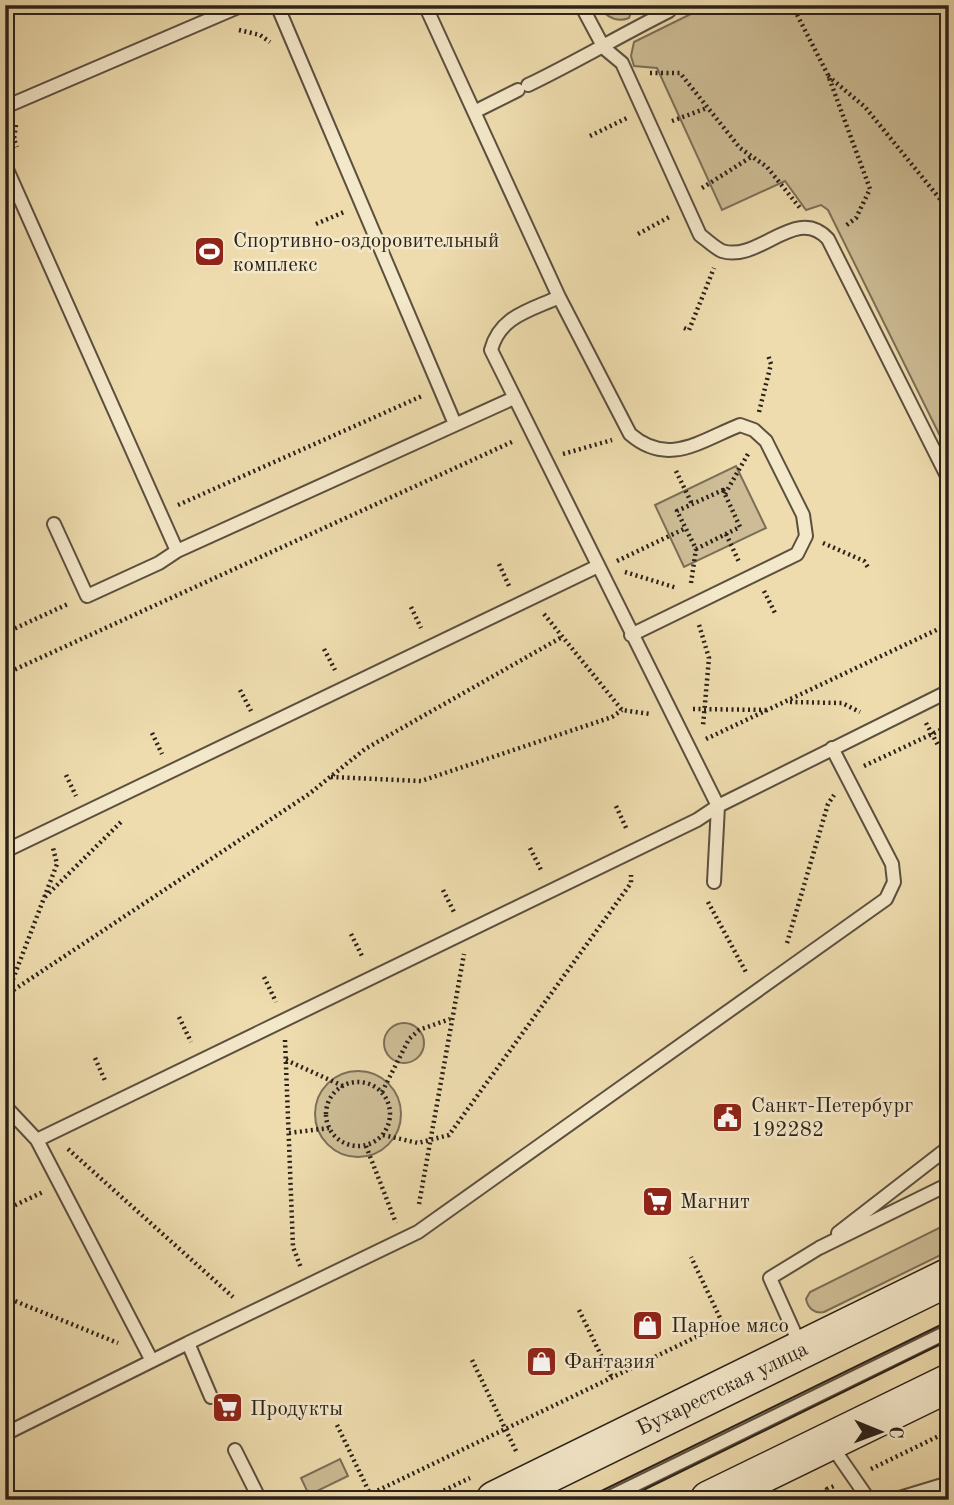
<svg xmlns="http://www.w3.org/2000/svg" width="954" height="1505" viewBox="0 0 954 1505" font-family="'Old Standard TT',serif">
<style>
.green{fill:#cdbc95;stroke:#7c6f58;stroke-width:2}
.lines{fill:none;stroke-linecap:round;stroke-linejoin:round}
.lane-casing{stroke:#5c503f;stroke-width:16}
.secondary-casing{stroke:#2b221a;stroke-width:40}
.path{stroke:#2b221a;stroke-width:4.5;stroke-dasharray:2 3.5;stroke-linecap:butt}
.lane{stroke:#f4e8ca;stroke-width:12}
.secondary{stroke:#f4e8ca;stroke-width:37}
.tram{stroke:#2b221a;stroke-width:2}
.labels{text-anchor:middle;stroke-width:5;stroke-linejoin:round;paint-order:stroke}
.poi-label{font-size:21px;fill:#2b221a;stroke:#f4e8ca;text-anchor:start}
.street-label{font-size:21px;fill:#2b221a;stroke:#f4e8ca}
</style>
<rect width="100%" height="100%" fill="#eedcae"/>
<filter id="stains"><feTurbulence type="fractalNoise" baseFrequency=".00286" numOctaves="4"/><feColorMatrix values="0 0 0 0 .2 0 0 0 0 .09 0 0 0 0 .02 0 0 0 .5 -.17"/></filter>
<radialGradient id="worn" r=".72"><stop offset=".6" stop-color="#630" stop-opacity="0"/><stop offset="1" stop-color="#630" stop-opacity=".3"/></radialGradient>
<path class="green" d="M 598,5 L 634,5 L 629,18 C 616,23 606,17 598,5 Z
M 699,5 L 949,5 L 949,454 L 828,210 L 821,205 L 806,210 L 785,181 L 722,210 L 657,68 L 634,66 L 631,56 L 634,42 L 701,9 Z
M 736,466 L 766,528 L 684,567 L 655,505 Z
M384 1043a20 20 0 1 1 40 0a20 20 0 1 1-40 0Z
M315 1114a43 43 0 1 1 86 0a43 43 0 1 1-86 0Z
M 949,1223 L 949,1251 L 824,1312 C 814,1314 808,1308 806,1299 L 810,1292 Z
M 340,1459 L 348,1476 L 309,1495 L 301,1478 Z"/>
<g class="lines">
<defs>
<path id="lane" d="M 277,5 L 455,424
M 425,5 L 559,297 L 630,434 C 668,467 700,441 740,425 L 754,430 L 766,441 L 803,515 L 806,536 L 797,554 L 631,635
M 581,5 L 604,48 L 622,63 L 700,235 C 707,240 715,248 722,251 C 759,263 796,204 828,239 L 949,480
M 528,85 C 576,62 621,35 669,11 L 666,5
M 5,107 L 243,5
M 474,112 L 518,90
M 5,165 L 177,551
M 559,297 C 529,311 500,316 491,350 L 718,806 L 714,882
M 54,524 L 87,596 L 159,563 L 177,551 L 514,398
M 5,851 L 596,567
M 5,1106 L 37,1140 L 152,1361
M 37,1140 L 697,820 L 718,806 L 949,691
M 838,1233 L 949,1147
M 188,1343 L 418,1232 L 886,899 L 894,882 L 892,864 L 832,748
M 800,1345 L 770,1278 L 819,1248 L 949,1184
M 5,1434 L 188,1343 L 211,1397
M 831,1445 L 869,1500
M 235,1450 L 260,1500
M 604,1500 L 949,1331
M 893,1500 L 949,1483"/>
<path id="secondary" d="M 495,1500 L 949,1277
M 709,1500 L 949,1383"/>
</defs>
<use href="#lane" class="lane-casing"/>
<use href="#secondary" class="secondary-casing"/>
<path class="path" d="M 792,5 L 828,75 L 870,189 L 856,218 L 844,227
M 526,6 L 527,5
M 239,30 L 260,35 L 270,42
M 650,73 L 680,73 L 740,148 L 767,167 L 800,208
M 828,76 L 865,107 L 949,210
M 672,121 L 707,108
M 16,125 L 14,139 L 17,147
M 590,136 L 627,118
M 702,188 L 751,157
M 316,224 L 344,212
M 638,234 L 671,216
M 684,328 L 689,330 L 714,268
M 759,412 L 771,364 L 768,355
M 563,454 L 612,440
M 676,471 L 692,504
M 723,490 L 740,527 L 696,549 L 677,511 Z
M 725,494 L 748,454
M 178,505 L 422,396
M 726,534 L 739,562
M 823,543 L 864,561 L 869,569
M 617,561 L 686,528
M 499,564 L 509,586
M 625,572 L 677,588
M 691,583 L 696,549
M 764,591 L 776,615
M 411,607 L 421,628
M 544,614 L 622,710 L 650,714
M 699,625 L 709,658 L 703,726
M 5,633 L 68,604
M 324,649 L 335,670
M 5,674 L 514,441
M 240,690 L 251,711
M 790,702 L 842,703 L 860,712
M 693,709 L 769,710
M 926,723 L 938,745
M 152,733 L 162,754
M 706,739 L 949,624
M 864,766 L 949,726
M 66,775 L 76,796
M 331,777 L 421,781 L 612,717 L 622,710
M 616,806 L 627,830
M 530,848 L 542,872
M 443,890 L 455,914
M 45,897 L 123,820
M 708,902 L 747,974
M 351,934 L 363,958
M 787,943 L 828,804 L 834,795
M 264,977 L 276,1002
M 9,993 L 309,794 L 365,749 L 562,637
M 5,1000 L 57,864 L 53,848
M 179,1017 L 191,1042
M 285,1040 L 293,1247 L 301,1268
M 95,1058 L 106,1083
M 286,1060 L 343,1086
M326 1114a32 32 0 1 1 64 0a32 32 0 1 1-64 0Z
M 382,1092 L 409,1039 L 419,1030 L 450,1019
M 289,1133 L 329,1128
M 383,1135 L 418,1143 L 449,1135 L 631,883 L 631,875
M 366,1146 L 396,1223
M 68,1149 L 233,1297
M 419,1204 L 464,954
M 5,1210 L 43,1192
M 5,1297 L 118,1343
M 579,1310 L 612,1378
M 472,1360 L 517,1453
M 337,1425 L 373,1500
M 871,1469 L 949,1431
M 358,1500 L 723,1324 L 691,1257
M 424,1500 L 470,1478
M 830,1500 L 827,1489 L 834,1486"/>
<use href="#lane" class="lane"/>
<use href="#secondary" class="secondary"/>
<path class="tram" d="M 583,1500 L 949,1321
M 623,1500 L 949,1340"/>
</g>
<defs>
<symbol id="stadium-square" viewBox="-11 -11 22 22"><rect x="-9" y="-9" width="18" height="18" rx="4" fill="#8f2418" stroke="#f4e8ca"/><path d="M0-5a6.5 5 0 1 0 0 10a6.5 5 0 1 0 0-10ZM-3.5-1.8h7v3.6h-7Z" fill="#fff"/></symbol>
<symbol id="civic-square" viewBox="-11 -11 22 22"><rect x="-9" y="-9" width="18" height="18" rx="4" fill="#8f2418" stroke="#f4e8ca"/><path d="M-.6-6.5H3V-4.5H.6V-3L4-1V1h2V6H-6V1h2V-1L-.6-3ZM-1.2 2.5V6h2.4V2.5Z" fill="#fff"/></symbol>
<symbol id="supermarket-square" viewBox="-11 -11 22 22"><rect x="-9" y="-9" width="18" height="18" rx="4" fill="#8f2418" stroke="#f4e8ca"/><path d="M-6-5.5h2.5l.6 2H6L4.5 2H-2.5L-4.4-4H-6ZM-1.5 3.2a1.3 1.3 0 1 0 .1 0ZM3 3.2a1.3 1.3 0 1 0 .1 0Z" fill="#fff"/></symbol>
<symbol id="shop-square" viewBox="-11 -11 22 22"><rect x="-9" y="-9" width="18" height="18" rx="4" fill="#8f2418" stroke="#f4e8ca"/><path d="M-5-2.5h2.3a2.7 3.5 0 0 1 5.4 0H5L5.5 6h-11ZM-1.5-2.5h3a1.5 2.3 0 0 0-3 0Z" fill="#fff"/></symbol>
</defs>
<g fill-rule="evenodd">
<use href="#stadium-square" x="192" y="234" width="35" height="35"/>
<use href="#civic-square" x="710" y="1100" width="35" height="35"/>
<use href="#supermarket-square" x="640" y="1184" width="35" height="35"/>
<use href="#shop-square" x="630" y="1308" width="35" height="35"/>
<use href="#shop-square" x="524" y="1344" width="35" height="35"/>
<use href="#supermarket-square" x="210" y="1390" width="35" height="35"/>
</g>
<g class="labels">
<g class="poi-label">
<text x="233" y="247">Спортивно-оздоровительный<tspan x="233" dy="24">комплекс</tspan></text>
<text x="751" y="1112">Санкт-Петербург<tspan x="751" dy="24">192282</tspan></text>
<text x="680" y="1208">Магнит</text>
<text x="671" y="1332">Парное мясо</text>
<text x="564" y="1368">Фантазия</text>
<text x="250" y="1415">Продукты</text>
</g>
<g class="street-label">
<text transform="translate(722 1388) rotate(-26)" y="7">Бухарестская улица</text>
</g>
</g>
<rect width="954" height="1505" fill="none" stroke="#eedcae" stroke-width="28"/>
<rect x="7" y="7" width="940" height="1491" fill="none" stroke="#2b221a" stroke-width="3.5"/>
<rect x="14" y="14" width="926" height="1477" fill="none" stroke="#2b221a" stroke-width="2"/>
<g transform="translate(880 1432) rotate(91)" stroke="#f4e8ca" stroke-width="5" paint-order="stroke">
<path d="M0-5L12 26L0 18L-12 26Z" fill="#2b221a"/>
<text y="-10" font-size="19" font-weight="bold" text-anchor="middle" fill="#2b221a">С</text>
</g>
<rect width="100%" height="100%" filter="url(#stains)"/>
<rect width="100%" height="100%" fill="url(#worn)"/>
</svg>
